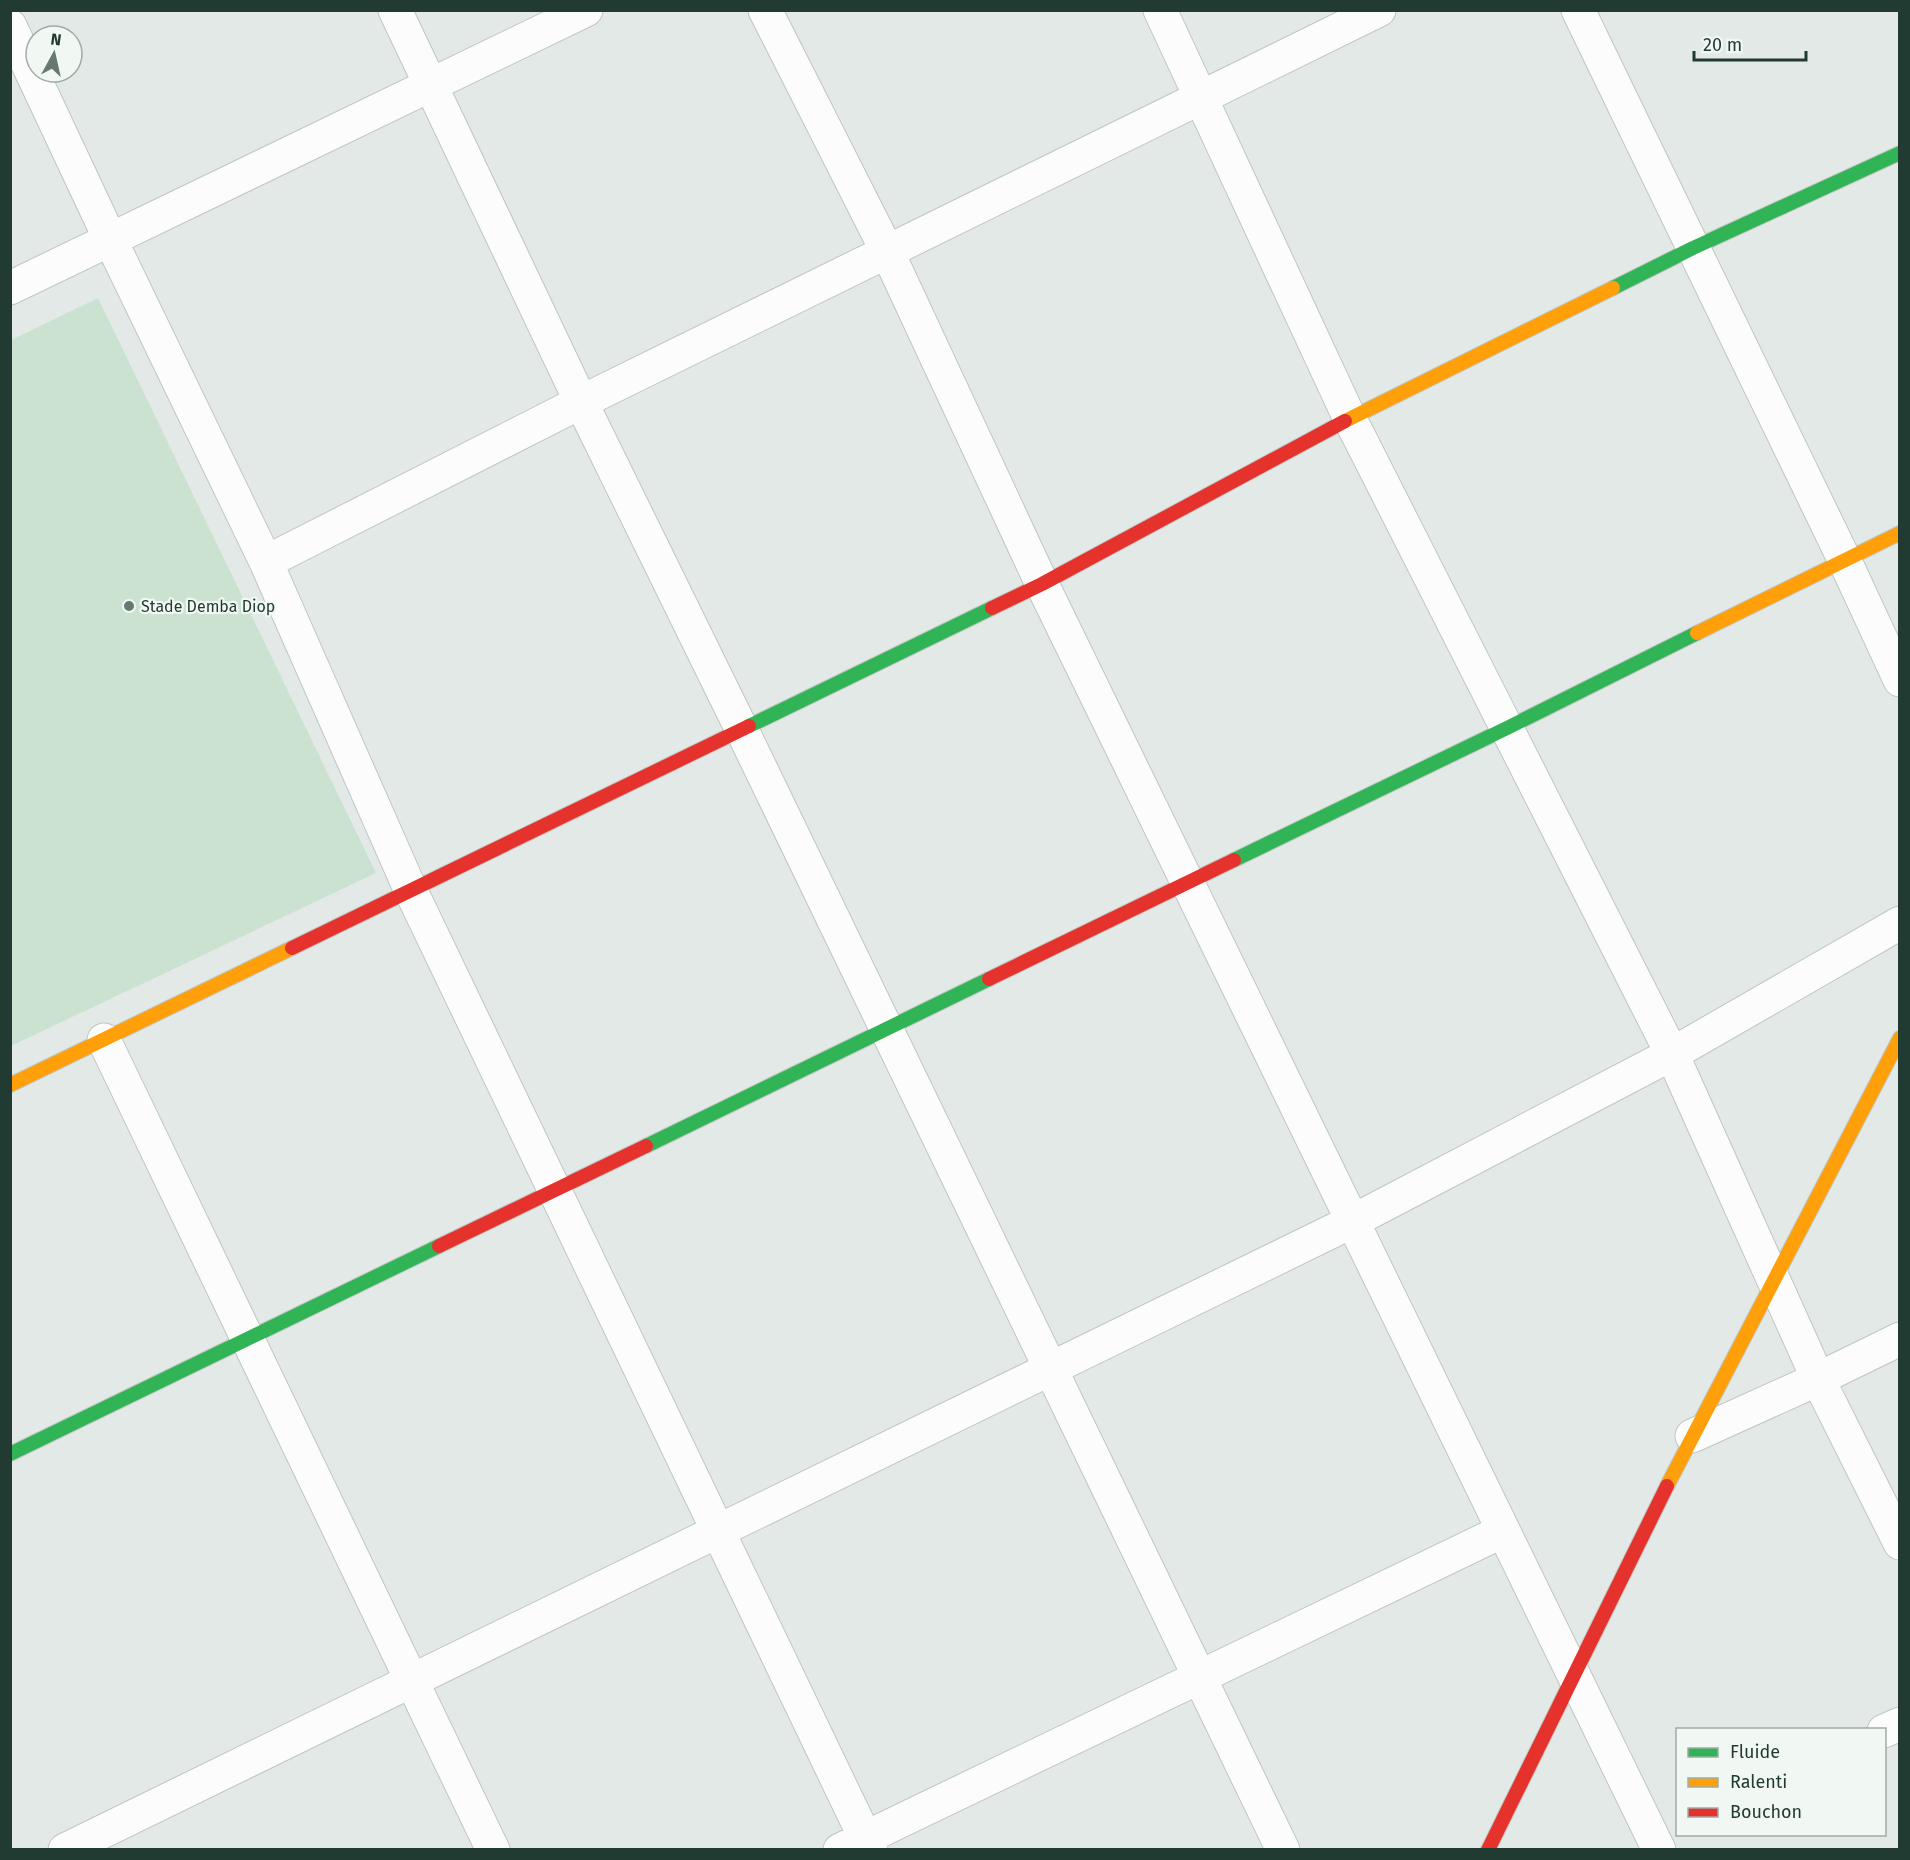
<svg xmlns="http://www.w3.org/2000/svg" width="1910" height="1860" viewBox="0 0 1910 1860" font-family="'Fira Sans',sans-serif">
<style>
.grass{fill:#cce2d1}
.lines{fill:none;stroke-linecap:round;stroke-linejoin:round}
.street-casing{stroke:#c0c6c3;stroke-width:35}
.fast-casing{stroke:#bfc6c3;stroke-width:16}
.slow-casing{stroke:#bfc6c3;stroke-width:16}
.jam-casing{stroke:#bfc6c3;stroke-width:16}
.street{stroke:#fbfcfb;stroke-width:33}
.fast{stroke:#30b455;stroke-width:14}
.slow{stroke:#ff9f0a;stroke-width:14}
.jam{stroke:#e5322d;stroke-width:14}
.poi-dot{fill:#667871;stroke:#f1f8f4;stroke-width:2}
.labels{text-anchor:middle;stroke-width:4.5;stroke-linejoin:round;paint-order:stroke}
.poi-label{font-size:16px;fill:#223b32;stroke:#f1f8f4;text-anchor:start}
</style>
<rect width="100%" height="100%" fill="#e3e9e6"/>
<path class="grass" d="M 98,298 L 376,873 L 11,1046 L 11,340 Z"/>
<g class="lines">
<defs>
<path id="street" d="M 395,10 L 581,402 L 742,730 L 1283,1850
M 765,10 L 887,251 L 1042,584 L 1659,1850
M 1160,10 L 1350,419 L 1672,1054 L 1818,1379 L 1900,1543
M 1578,10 L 1844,559 L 1900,680
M 10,26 L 110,239 L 266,562 L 411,891 L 871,1850
M 10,288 L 586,10
M 266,562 L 581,402 L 1379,10
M 104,1040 L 493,1850
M 1692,1436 L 1818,1379 L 1900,1339
M 1884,1731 L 1900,1724
M 65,1850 L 1353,1221 L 1672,1054 L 1900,923
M 840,1850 L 1503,1531"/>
<path id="fast" d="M 1613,288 L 1693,248 L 1900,153
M 749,726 L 992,608
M 1234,860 L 1507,728 L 1697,633
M 646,1146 L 989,979
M 10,1454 L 439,1246"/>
<path id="slow" d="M 1345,421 L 1613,288
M 1697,633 L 1900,533
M 10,1085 L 292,948
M 1667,1486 L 1900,1038"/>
<path id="jam" d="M 992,608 L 1042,584 L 1345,421
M 292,948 L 749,726
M 989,979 L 1234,860
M 439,1246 L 646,1146
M 1488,1850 L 1667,1486"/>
</defs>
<use href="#street" class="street-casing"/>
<use href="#fast" class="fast-casing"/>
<use href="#slow" class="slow-casing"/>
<use href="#jam" class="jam-casing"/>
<use href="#street" class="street"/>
<use href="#fast" class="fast"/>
<use href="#slow" class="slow"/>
<use href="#jam" class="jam"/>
</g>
<circle class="poi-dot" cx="129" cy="606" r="6"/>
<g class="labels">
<g class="poi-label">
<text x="141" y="612">Stade Demba Diop</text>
</g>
</g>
<rect width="1910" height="1860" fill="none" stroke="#223b32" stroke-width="24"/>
<rect x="1676" y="1728" width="210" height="108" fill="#f1f8f4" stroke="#9eaca6" stroke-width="1.5"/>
<rect x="1688" y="1748" width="30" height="9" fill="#30b455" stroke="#9eaca6" stroke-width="1.5"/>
<text x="1730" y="1758" font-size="18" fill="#223b32">Fluide</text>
<rect x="1688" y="1778" width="30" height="9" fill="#ff9f0a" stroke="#9eaca6" stroke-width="1.5"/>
<text x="1730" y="1788" font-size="18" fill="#223b32">Ralenti</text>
<rect x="1688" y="1808" width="30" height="9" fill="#e5322d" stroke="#9eaca6" stroke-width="1.5"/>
<text x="1730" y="1818" font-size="18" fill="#223b32">Bouchon</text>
<g transform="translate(54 54) rotate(8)"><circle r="28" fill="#f1f8f4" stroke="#9eaca6" stroke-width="1.5"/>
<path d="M0-4.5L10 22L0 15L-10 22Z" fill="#667871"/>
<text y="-9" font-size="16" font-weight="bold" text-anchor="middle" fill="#223b32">N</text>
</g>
<path d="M1694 51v9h112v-9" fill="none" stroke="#223b32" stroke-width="3"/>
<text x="1703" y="51" font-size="18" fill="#223b32" stroke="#f1f8f4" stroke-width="4.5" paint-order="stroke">20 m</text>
</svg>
